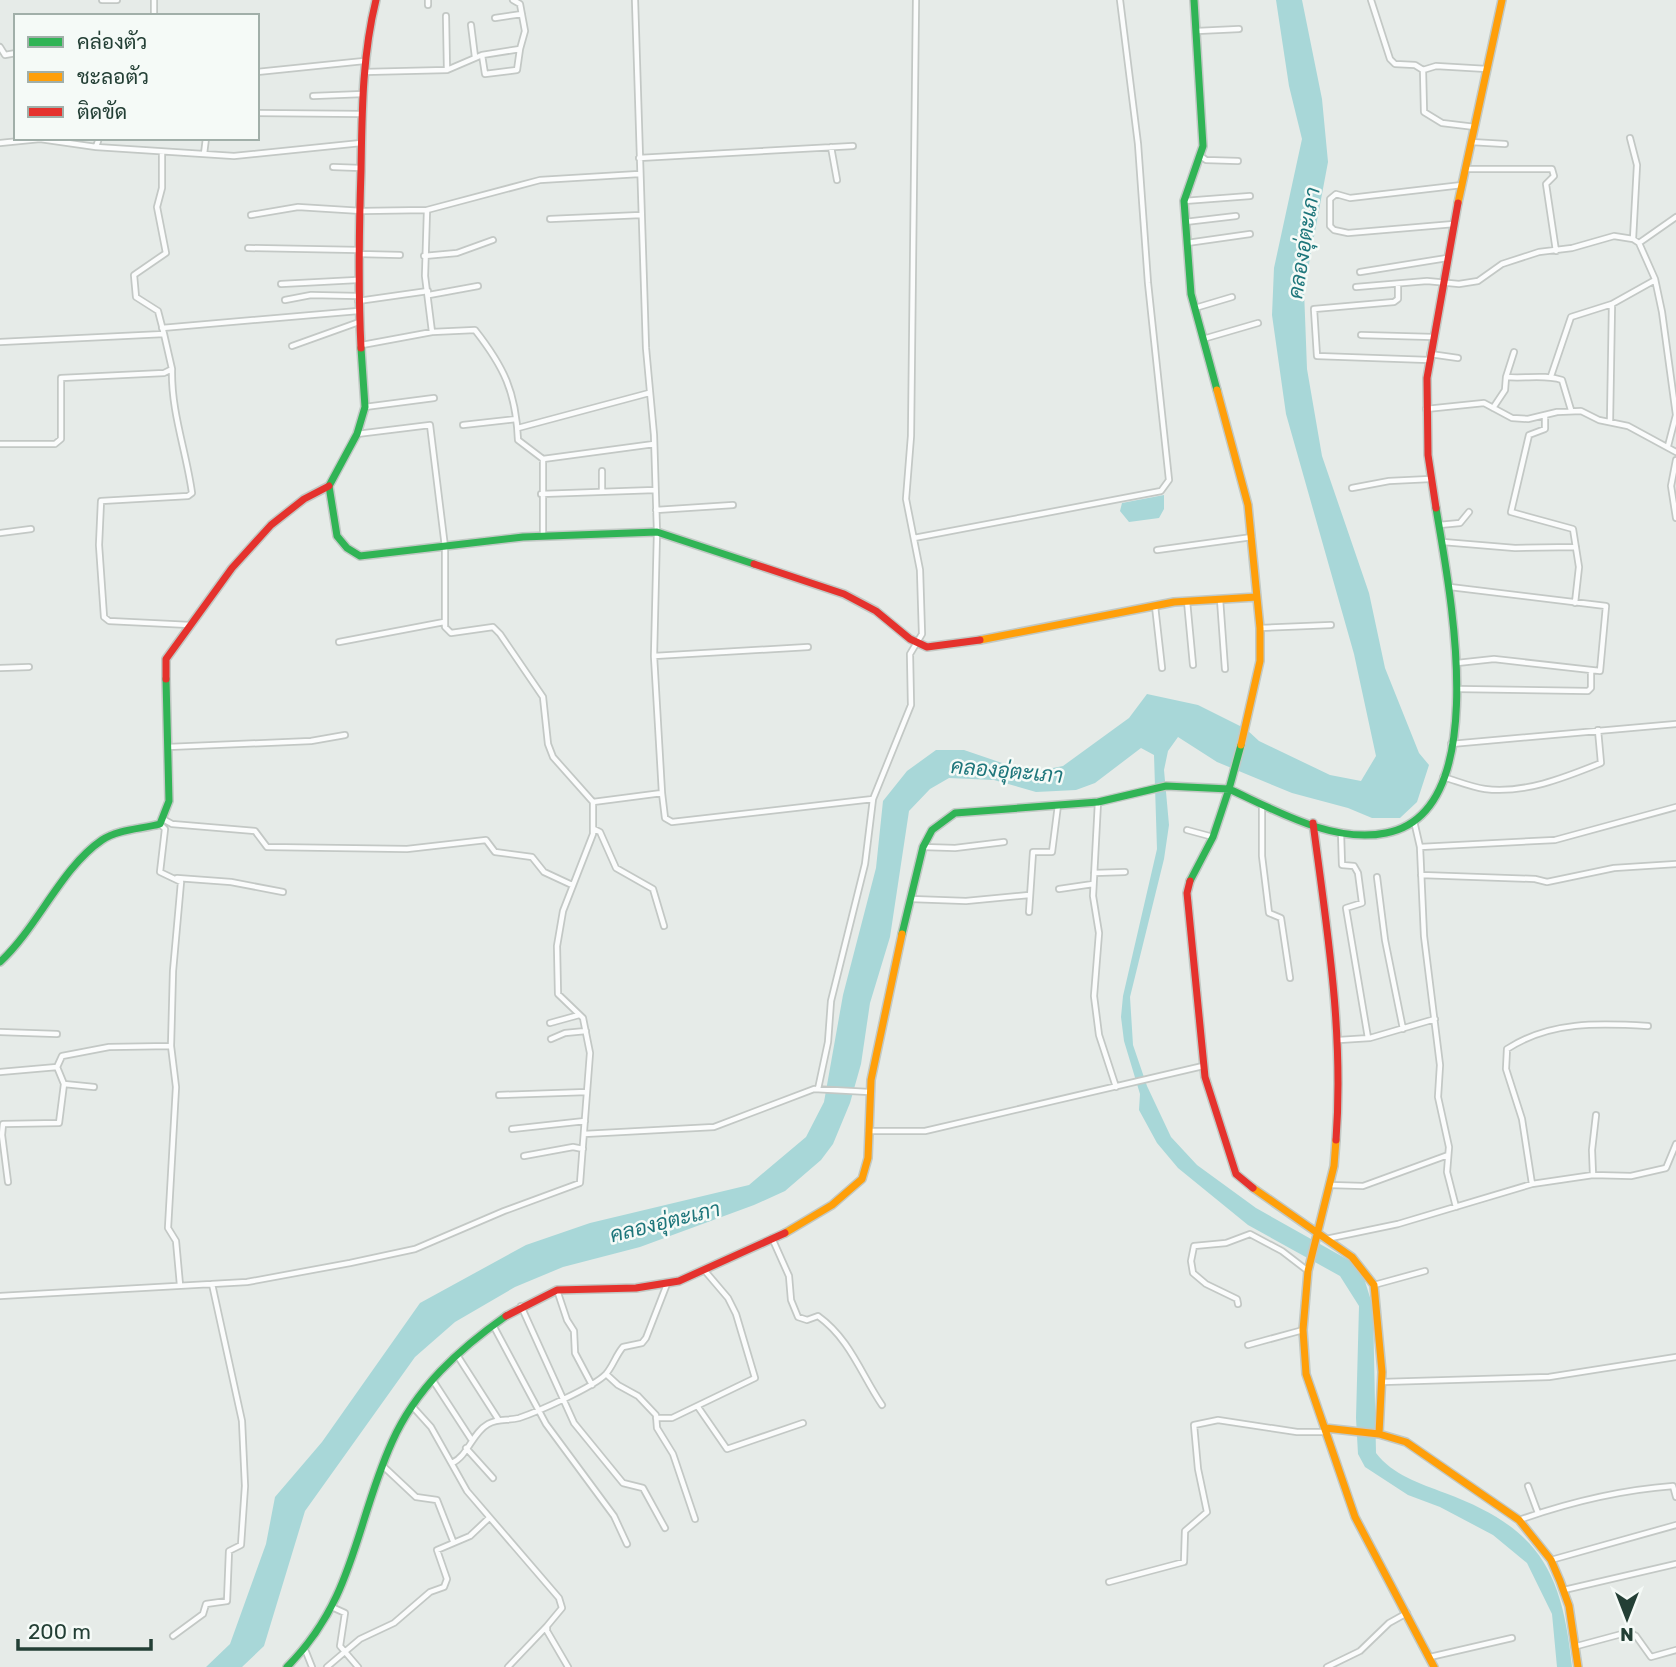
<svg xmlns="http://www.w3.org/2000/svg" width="1676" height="1667" viewBox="0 0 1676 1667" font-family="Rubik,Sarabun,sans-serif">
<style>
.water{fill:#a8d7d8}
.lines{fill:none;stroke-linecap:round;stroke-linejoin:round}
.street-casing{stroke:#c3c8c5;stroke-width:8}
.fast-casing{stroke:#c2c9c5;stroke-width:10}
.slow-casing{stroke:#c2c9c5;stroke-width:10}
.jam-casing{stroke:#c2c9c5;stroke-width:10}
.street{stroke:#fbfcfc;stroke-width:4.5}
.fast{stroke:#30b455;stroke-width:7}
.slow{stroke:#ff9f0a;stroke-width:7}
.jam{stroke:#e5322d;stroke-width:7}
.labels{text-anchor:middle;stroke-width:5;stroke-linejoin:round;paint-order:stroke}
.water-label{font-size:21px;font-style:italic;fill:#1e767b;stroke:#f5faf7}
</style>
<rect width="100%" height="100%" fill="#e6ebe8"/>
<path class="water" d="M 1276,0 L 1302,0 L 1322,99 L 1328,162 L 1304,290 L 1307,369 L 1322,456 L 1369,593 L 1385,668 L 1419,753 L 1429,765 L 1417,802 L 1400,818 L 1372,818 L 1348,808 L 1292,793 L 1217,762 L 1178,737 L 1168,751 L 1164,770 L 1169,825 L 1164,859 L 1130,997 L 1133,1045 L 1147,1086 L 1171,1137 L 1197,1165 L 1256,1208 L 1352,1262 L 1363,1275 L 1373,1307 L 1376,1453 C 1393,1475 1419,1483 1445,1493 C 1539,1528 1562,1570 1572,1667 L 1557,1667 L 1552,1614 L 1527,1563 L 1493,1535 L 1440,1507 L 1408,1495 L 1365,1467 L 1358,1454 L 1356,1418 L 1359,1306 L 1340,1276 L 1248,1225 L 1178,1168 L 1157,1143 L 1139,1110 L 1140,1094 L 1124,1041 L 1121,1017 L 1123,996 L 1157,849 L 1154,755 L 1141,748 L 1095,783 L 1076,790 L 1036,792 L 994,780 L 949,778 L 930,789 L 909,811 L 890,937 L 870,1003 L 861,1064 L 850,1103 L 833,1144 L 821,1160 L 785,1191 L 754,1205 L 640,1247 L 563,1267 L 515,1287 L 455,1322 L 415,1357 L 305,1511 L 264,1646 L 242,1667 L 206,1667 L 230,1644 L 266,1544 L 275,1497 L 322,1442 L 420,1303 L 526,1245 L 590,1223 L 749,1185 L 806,1137 L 824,1102 L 843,995 L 876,868 L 883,801 L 907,771 L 936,750 L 964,750 L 1005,764 L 1043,770 L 1063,766 L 1129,718 L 1147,694 L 1198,705 L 1246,729 L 1259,741 L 1330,775 L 1361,781 L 1376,756 L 1354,654 L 1286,414 L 1272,315 L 1274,268 L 1302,139 L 1289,86 Z
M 1164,495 L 1164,509 L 1159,518 L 1129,522 L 1120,511 L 1122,503 Z"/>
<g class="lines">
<defs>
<path id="street" d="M 102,0 L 117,0
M 428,0 L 428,5
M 635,0 L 646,348 L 654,435 L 657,532 L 654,656 L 808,647
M 1371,0 L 1390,59 L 1395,64 L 1415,65 L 1423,70 L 1424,112 L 1442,123 L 1475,127
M 154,16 L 154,0
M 446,16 L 447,70
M 495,18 L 522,14
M 471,25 L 475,57
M 1197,31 L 1239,29
M 0,47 L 5,55 L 16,53
M 482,55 L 485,74 L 517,70 L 520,49
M 1423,70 L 1436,66 L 1487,69
M 257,72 L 364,61
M 364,72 L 447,70 L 482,55 L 520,49 L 525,31 L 520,4 L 513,0
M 313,96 L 363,94
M 257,113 L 362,114
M 99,138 L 96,147 L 234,156 L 361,143
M 1630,138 L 1637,165 L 1633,239
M 1471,142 L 1505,144
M 0,143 L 40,139 L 96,147
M 831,147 L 837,180
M 204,154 L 206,138
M 1202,157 L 1206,160 L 1238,161
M 639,158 L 853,146
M 333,167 L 361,168
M 1466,169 L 1552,169 L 1554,176 L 1546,184 L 1556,251
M 1184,201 L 1250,196
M 427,210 L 540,180 L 639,174
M 251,215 L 298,207 L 362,211 L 427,210 L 425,276 L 432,332
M 550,219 L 641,215
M 1185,222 L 1236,216
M 1454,224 L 1348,233 L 1334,230 L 1330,226 L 1330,199 L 1336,194 L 1350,198 L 1462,185
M 1187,243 L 1250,234
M 1639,243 L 1676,217
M 248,248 L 359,250
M 359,254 L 400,255
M 424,256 L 457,253 L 493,240
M 1360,272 L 1447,258
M 281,284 L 357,280
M 1398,285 L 1398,299 L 1394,302 L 1314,309 L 1317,356 L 1429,360
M 1356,287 L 1427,281 L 1459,284 L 1478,281 L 1502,264 L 1539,252 L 1572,248 L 1614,236 L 1633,239 L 1639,243 L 1655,279 L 1662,312 L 1676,415 L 1668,446
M 429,295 L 478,286
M 285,300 L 311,295 L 358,296
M 358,301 L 428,291
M 1195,308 L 1232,297
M 162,328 L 358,311
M 1361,335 L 1433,337
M 1203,339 L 1258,323
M 0,342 L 164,334 L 158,311 L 136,297 L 134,275 L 166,253 L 157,207 L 162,188 L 162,152
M 362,345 L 432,332 L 475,330 C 504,367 516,392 518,440 L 543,459 L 543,536
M 292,346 L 359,322
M 1430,354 L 1458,358
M 172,369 C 171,412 186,450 192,493 L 188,496 L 101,501 L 99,545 L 104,617 L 109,621 L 190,625
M 1551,376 L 1571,317 L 1612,304
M 1506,377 C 1525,379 1544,374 1562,380 L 1571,410
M 365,407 L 434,398
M 1493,408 L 1505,390 L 1506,377 L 1514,352
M 1426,409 L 1484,403 L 1512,418 L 1528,419 L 1557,412 L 1581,411 L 1599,420 L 1628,426 L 1676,452
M 1545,416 L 1545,429 L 1529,435 L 1511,512 L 1573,529 L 1579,567 L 1575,603
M 1610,422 L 1612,304 L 1655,280
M 463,425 L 516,419
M 518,428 L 649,393
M 0,444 L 55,444 L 61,439 L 61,378 L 164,373 L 172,369 L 164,334
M 543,459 L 654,444
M 602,471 L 602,492
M 1352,488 L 1389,481 L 1430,479
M 541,494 L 655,490
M 656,510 L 733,505
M 1676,518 L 1671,486 L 1676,460
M 1439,525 L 1460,523 L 1469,512
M 0,533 L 31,529
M 914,538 L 1161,491 L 1169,480 L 1148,283 L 1138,144 L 1120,0
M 1443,542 L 1515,548 L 1576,547
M 1157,550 L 1252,537
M 1450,587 L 1606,606 L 1600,671 L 1494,659 L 1457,663
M 1220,599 L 1225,669
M 1187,601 L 1193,665
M 1155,606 L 1162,668
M 1260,628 L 1331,625
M 339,642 L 444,622
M 0,668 L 29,667
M 1458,689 L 1588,691 L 1591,688 L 1591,671
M 1451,744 L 1676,724
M 168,747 L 311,741 L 345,735
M 1443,777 C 1457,781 1471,787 1485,789 C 1525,794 1566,777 1601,763 L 1598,730
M 662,793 L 665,818 L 672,822 L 873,799
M 593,802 L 662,793 L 654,656
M 1098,802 L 1093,896 L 1099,933 L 1094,996 L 1099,1035 L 1116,1087
M 1262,804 L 1262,856 L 1269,913 L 1281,918 L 1290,978
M 163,819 L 172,824 L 255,831 L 267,847 L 407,849 L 486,840 L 495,852 L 532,857 L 544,872 L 572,885
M 1414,821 L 1420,847 L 1424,936 L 1440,1065 L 1438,1097 L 1449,1147 L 1447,1172 L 1456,1207
M 160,824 L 165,829 L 160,872 L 181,882 L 173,971 L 171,1046 L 176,1087 L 168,1228 L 176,1241 L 180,1285
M 594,829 L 600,832 L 616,868 L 653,889 L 664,926
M 1187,830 L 1213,837
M 1341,833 L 1342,865 L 1354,866 L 1358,873 L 1362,903 L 1346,908 L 1368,1038
M 923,847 L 955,848 L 1004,842
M 1420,847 L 1555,840 L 1676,807
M 1094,873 L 1125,872
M 1421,875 L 1535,879 L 1547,882 L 1614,868 L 1676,864
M 1377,877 L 1385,940 L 1403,1029
M 177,878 L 231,882 L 283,892
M 1059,889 L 1093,884
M 911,899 L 966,901 L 1029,895
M 1029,912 L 1033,852 L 1052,852 L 1058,805
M 550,1023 L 579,1015
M 0,1032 L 57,1034
M 551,1039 L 565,1033 L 586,1031
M 1339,1040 L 1370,1038 L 1435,1019
M 57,1067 L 64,1084 L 94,1087
M 0,1072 L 57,1067 L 62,1056 L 109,1047 L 171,1046
M 818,1089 L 828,1042 L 831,1001 L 865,864 L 873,799 L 911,705 L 910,654 L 922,634 L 920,570 L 906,499 L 911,436 L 916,0
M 499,1095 L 587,1092
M 512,1129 L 585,1121
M 868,1131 L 925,1131 L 1203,1066
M 584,1134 L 714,1127 L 814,1089 L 869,1092
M 524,1156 L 573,1147 L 583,1149
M 1593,1175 L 1592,1150 L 1596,1115
M 8,1182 L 2,1135 L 3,1124 L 59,1123 L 64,1084
M 1532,1184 L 1522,1119 L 1506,1069 L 1507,1049 C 1550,1021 1599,1023 1648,1026
M 1330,1185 L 1363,1186 L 1448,1155
M 772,1238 L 789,1276 L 791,1300 L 798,1317 L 807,1320 L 818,1316 C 850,1339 861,1374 882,1405
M 1326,1239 L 1398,1224 L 1532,1184 L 1593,1175 L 1631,1176 L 1666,1168 L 1676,1144
M 1374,1285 L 1425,1271
M 557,1290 L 567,1320 L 574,1331 L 575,1353 L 592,1385
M 0,1296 L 247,1282 L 350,1263 L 415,1249 L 504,1211 L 580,1183 L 590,1053 L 583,1018 L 558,994 L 557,946 L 563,911 L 593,834 L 593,802 L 553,757 L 548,744 L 543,697 L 500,634 L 493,627 L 451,633 L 445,627 L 445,547 L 430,425 L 357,434
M 1238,1304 L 1237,1299 L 1206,1284 L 1193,1273 L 1191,1261 L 1194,1246 L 1226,1243 L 1250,1234 L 1282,1251 L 1308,1271
M 521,1306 L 574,1423 L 623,1483 L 643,1488 L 665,1528
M 493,1325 L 546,1424 L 614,1516 L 627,1544
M 1248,1345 L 1303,1330
M 457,1355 L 498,1419
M 606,1374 L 618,1385 L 638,1396 L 656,1415 L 657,1428 L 673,1454 L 695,1519
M 432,1379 L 471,1439
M 1382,1382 L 1549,1377 L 1676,1357
M 412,1406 L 431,1427 L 467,1491 L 559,1598 L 562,1608 L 547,1626 L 547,1631 L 568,1667
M 698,1407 L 727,1449 L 803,1423
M 656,1418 L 672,1418 L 755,1378 L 736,1314 L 728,1298 L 705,1271
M 466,1448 L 493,1478
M 452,1463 C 468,1456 472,1433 488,1424 C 498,1418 508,1421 519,1418 C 537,1412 594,1387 606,1374 C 613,1366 616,1355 623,1347 L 642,1343 L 646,1338 L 667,1284
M 383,1466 L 416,1497 L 437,1500 L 453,1541
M 1528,1486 L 1538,1513
M 1519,1520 C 1570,1502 1620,1490 1673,1486 L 1676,1497
M 1551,1560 L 1676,1525
M 1109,1582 L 1184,1562 L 1185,1531 L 1207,1512 L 1198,1469 L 1194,1425 L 1218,1420 L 1297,1432 L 1326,1432
M 1564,1590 L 1676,1564
M 334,1608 L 345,1613 L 340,1646 L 358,1667
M 173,1636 L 203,1614 L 206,1604 L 227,1601 L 229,1551 L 241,1545 L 245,1486 L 242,1421 L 212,1284
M 1577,1646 L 1629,1632 L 1636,1636 L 1651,1657 L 1676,1650
M 306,1652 L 312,1667
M 1430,1657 L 1512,1638
M 327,1667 L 360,1639 L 394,1623 L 430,1592 L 444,1587 L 447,1579 L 437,1550 L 470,1536 L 489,1518
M 508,1667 L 547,1626
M 1327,1667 L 1360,1651 L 1389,1623 L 1407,1613"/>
<path id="fast" d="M 1194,0 L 1203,146 L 1184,201 L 1191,294 L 1217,390
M 361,348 L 365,407 L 357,434 L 329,486 L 337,536 L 347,548 L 360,556 L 523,537 L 657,532 L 754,564
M 1241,745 L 1229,789 C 1275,810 1333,844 1386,833 C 1496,812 1448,582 1436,508
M 902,934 L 923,847 L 932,830 L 955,813 L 1098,802 L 1166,786 L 1229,789 L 1213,837 L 1190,881
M 0,962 C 38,927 61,868 102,840 C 118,829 142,829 160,824 L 169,801 L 166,679
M 287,1667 C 355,1599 355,1524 392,1442 C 416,1388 459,1349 506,1316"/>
<path id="slow" d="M 1458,203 L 1502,0
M 1217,390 L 1248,505 L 1260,628 L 1260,661 L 1241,745
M 980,640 L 1174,602 L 1257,597
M 1336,1140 L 1334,1166 L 1308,1271 L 1303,1330 L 1306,1374 L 1355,1517 L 1434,1667
M 1253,1188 L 1352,1257 L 1374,1285 L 1382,1372 L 1379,1434
M 785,1233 L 832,1205 L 862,1179 L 868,1158 L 871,1080 L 902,934
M 1325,1428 L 1379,1434 L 1406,1442 L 1519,1520 L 1551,1560 L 1560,1581 L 1569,1606 L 1578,1667"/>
<path id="jam" d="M 361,348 C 358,289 359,230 361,171 C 362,114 362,56 376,0
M 1436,508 L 1428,455 L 1427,378 L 1458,203
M 754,564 L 844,594 L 876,611 L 910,639 L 927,647 L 980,640
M 166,679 L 166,659 L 232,568 L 271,525 L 304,499 L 329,486
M 1313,823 C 1327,929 1344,1033 1336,1140
M 1190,881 L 1187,893 L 1205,1077 L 1236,1174 L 1253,1188
M 506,1316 L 557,1290 L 636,1288 L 679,1281 L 785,1233"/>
</defs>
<use href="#street" class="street-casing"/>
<use href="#fast" class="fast-casing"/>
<use href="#slow" class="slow-casing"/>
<use href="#jam" class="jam-casing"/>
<use href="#street" class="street"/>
<use href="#fast" class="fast"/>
<use href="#slow" class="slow"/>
<use href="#jam" class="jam"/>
</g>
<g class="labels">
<g class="water-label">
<text transform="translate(1304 243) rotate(-81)" y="7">คลองอุ่ตะเภา</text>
<text transform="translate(1007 771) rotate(5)" y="7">คลองอุ่ตะเภา</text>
<text transform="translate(665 1222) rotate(-14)" y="7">คลองอุ่ตะเภา</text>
</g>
</g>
<rect x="14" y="14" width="245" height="126" fill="#f5faf7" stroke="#a1afa9" stroke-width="2"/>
<rect x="28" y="37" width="35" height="10" fill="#30b455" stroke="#a1afa9" stroke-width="2"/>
<text x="77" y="49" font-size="21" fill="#233f35">คล่องตัว</text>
<rect x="28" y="72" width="35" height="10" fill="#ff9f0a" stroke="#a1afa9" stroke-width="2"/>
<text x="77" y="84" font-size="21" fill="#233f35">ชะลอตัว</text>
<rect x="28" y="107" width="35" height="10" fill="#e5322d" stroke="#a1afa9" stroke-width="2"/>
<text x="77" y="119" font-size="21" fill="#233f35">ติดขัด</text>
<g transform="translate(1627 1618) rotate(180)" stroke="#f5faf7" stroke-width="5" paint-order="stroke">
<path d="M0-5L12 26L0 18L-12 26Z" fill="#233f35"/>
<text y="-10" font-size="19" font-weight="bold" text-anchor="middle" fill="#233f35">N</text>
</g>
<path d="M18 1639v10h133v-10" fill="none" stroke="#233f35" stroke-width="3.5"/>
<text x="28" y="1639" font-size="21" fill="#233f35" stroke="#f5faf7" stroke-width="5" paint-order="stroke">200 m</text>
</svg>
